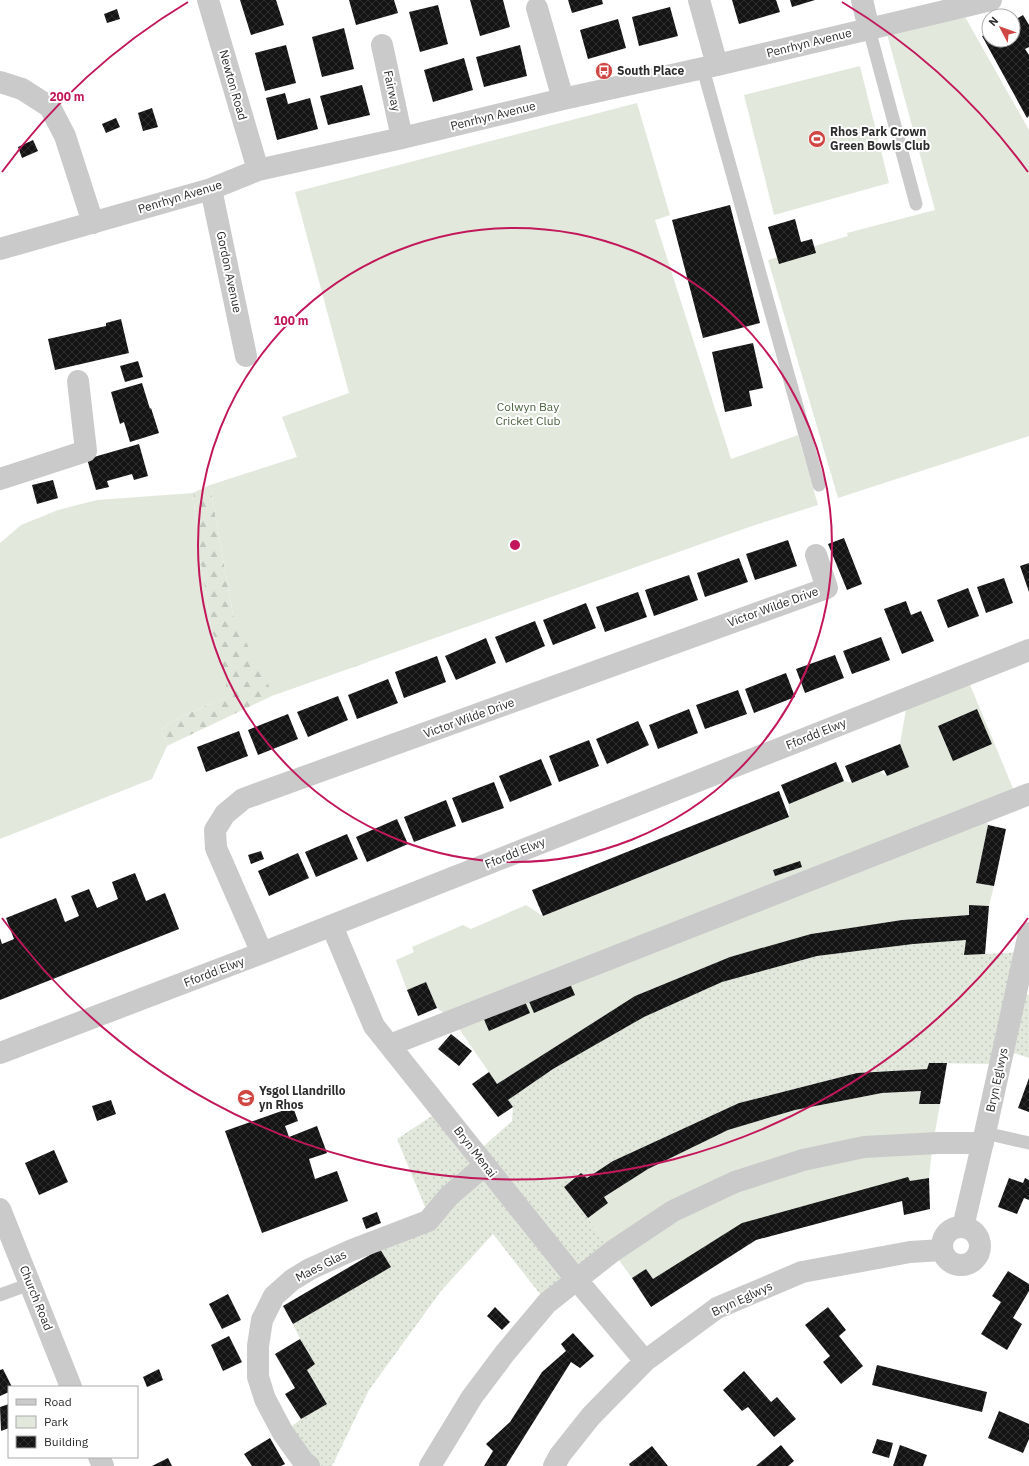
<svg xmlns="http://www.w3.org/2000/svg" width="1029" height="1466" viewBox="0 0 1029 1466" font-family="'IBM Plex Sans',sans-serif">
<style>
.grass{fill:url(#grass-dots)}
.forest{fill:url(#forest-firs)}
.green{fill:#e2e9dc}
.building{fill:url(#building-cross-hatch)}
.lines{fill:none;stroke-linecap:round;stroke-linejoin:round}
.lane{stroke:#cacaca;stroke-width:13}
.street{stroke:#cacaca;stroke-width:22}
.ring{fill:none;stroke:#c2185b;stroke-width:2}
.labels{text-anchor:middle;stroke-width:4;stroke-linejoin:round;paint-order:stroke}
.street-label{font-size:12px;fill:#2d2d2d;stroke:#fff}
.poi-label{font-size:12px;font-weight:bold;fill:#2d2d2d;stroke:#fff;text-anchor:start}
.park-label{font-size:12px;fill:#4d6340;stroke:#fff}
.centre{fill:#c2185b;stroke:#fff;stroke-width:2}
.ring-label{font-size:12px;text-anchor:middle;font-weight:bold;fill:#c2185b;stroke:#fff;stroke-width:4;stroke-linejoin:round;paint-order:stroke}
</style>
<defs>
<pattern id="grass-dots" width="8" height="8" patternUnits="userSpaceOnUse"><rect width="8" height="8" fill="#e2e9dc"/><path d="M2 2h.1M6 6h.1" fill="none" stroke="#c2c8bd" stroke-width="1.8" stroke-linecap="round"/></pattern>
<pattern id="forest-firs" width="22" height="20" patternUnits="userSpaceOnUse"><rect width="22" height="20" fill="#e2e9dc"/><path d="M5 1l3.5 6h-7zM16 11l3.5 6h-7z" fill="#c2c8bd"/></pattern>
<pattern id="building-cross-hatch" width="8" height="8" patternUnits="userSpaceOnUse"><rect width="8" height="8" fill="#141414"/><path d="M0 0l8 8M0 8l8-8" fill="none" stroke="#2e2e2e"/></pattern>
</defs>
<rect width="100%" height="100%" fill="#fff"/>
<path class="grass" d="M 966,940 L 964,955 L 1025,952 L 1016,991 L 1029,995 L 1029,1058 L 1004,1050 L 996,1064 L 929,1063 L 927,1069 L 857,1073 L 739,1103 L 613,1161 L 587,1178 L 581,1173 L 564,1187 L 613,1251 L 547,1303 L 493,1234 L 441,1291 L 369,1390 L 332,1466 L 309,1466 L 283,1433 L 301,1419 L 327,1403 L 307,1370 L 315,1364 L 300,1339 L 293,1324 L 391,1267 L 380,1249 L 427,1221 L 425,1207 L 397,1139 L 441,1110 L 476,1153 L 512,1121 L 513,1107 L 508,1100 L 553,1069 L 644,1017 L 722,982 L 817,956 L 917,943 Z"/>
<path class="forest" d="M 210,485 L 233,615 L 368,662 L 274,695 L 167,746 L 161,729 L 176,719 L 226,697 L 226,677 L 211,627 L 200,558 L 193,493 Z"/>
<path class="green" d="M 964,15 L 1029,130 L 1029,436 L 838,498 L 768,260 L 848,236 L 847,233 L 935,210 L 887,34 Z
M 860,66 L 889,183 L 774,215 L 744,95 Z
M 637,103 L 670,215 L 655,220 L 731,459 L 798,435 L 818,505 L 752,526 L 274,695 L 258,667 L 233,615 L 210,485 L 297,457 L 282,417 L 349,393 L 295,192 Z
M 193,493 L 200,558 L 211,627 L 226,677 L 226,697 L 176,719 L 161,729 L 167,746 L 152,779 L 0,839 L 0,543 L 21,525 L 58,510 L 97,500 Z
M 966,675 L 1017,798 L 984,812 L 988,825 L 976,883 L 994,886 L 989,906 L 969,905 L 969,915 L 902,920 L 817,933 L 730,957 L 635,996 L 497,1084 L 453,1020 L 437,1008 L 426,982 L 407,990 L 396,960 L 414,952 L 412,947 L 463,925 L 471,929 L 526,905 L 543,916 L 789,817 L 789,804 L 844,781 L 852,783 L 880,772 L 887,776 L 909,767 L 900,744 L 908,698 Z
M 921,1091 L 919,1104 L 940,1104 L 932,1149 L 929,1178 L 910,1181 L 908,1177 L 653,1279 L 646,1269 L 632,1278 L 588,1218 L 608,1203 L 604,1197 L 648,1169 L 728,1130 L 795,1110 L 882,1093 Z"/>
<path class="building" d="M 240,0 L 276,0 L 284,25 L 251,35 Z
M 349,0 L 394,0 L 398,13 L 356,25 Z
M 470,0 L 503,0 L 510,27 L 480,36 Z
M 568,0 L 602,0 L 603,4 L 572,13 Z
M 732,0 L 776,0 L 780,12 L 739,24 Z
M 790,0 L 815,0 L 792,7 Z
M 438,5 L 448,44 L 420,52 L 409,12 Z
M 670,7 L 678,36 L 639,46 L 632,17 Z
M 117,9 L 120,19 L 107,23 L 104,14 Z
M 1023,15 L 1029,25 L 1029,47 L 1025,49 L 1029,55 L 1029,116 L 1027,118 L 982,36 L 989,33 L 989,40 L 1013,40 L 1013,21 Z
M 618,19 L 626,48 L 588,59 L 580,30 Z
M 344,28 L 354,69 L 322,77 L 312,37 Z
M 286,45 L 296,83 L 265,91 L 255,53 Z
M 520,45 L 527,76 L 484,87 L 476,57 Z
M 464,58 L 473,90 L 433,102 L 424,70 Z
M 362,85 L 370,115 L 328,125 L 320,96 Z
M 285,93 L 288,104 L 310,98 L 318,129 L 277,140 L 266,98 Z
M 152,108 L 158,127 L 143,131 L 138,113 Z
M 116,118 L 120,127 L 106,133 L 102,124 Z
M 33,140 L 38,151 L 22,158 L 18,147 Z
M 730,205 L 760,323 L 703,338 L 672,220 Z
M 795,219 L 801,242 L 812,239 L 816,253 L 779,264 L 768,227 Z
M 121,319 L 129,353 L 55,370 L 48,339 L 106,326 L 106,323 Z
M 753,343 L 763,388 L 749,391 L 752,406 L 725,412 L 712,352 Z
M 138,361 L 143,377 L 125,382 L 120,366 Z
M 142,383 L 150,409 L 151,408 L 159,433 L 130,442 L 124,422 L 120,424 L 111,392 Z
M 139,444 L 148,476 L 134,480 L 132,474 L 107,481 L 109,487 L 96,490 L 87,459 Z
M 53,480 L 58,498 L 37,504 L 32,485 Z
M 844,538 L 862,584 L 847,590 L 828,544 Z
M 788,540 L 797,566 L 755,580 L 746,554 Z
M 739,558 L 748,582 L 705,597 L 697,573 Z
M 1029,563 L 1029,592 L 1020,566 Z
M 689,575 L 698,600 L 654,616 L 645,590 Z
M 1004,578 L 1013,603 L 986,613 L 977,587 Z
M 968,588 L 979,616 L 948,628 L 937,600 Z
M 638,592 L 647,617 L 605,632 L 596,607 Z
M 906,601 L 911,615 L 921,611 L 934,641 L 902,654 L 884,609 Z
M 586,603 L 596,628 L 553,645 L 543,620 Z
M 535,621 L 545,646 L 506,663 L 495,637 Z
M 881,637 L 890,660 L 852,674 L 843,651 Z
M 486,638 L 496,663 L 456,680 L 445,656 Z
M 835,655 L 844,678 L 805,693 L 796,669 Z
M 437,656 L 446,682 L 404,698 L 395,672 Z
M 786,673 L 795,697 L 754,713 L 745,689 Z
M 388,679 L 398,703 L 357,719 L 348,695 Z
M 738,690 L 747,714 L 705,729 L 696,705 Z
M 338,696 L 348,720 L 308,737 L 297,712 Z
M 689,709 L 698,733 L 658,749 L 649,725 Z
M 977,709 L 992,744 L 953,761 L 938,726 Z
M 288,714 L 298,739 L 258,755 L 248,730 Z
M 638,721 L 649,745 L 607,764 L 596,739 Z
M 239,731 L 248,756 L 206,772 L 197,747 Z
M 589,740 L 599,766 L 559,782 L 549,756 Z
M 900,744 L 909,767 L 887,776 L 884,770 L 852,783 L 845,766 Z
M 541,759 L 552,785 L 510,802 L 499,776 Z
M 836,762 L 844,781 L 789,804 L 781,785 Z
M 494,782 L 504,808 L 462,823 L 452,798 Z
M 779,791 L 789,817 L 543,916 L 532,890 Z
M 446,800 L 456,826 L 414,842 L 404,817 Z
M 397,819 L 408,844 L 367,862 L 356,837 Z
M 988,825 L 1006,829 L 994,886 L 976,883 Z
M 347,834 L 358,859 L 316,877 L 305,852 Z
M 261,851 L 264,859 L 251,864 L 248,855 Z
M 298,853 L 309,878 L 269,896 L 258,871 Z
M 800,861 L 802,867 L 775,876 L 773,870 Z
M 135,873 L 146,901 L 165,893 L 179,929 L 0,1000 L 0,938 L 2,944 L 14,939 L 6,918 L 56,898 L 65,922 L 79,916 L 71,896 L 89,889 L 97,908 L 118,899 L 112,882 Z
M 969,905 L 989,906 L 985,954 L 964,955 L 966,940 L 913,944 L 817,956 L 722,982 L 644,1017 L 553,1069 L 508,1100 L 513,1107 L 498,1117 L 472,1084 L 489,1072 L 497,1084 L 635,996 L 730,957 L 811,934 L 902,920 L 969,915 Z
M 568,979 L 575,995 L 534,1013 L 527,997 Z
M 426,982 L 437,1008 L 418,1016 L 407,990 Z
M 523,997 L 530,1013 L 489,1031 L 482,1015 Z
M 451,1034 L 472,1051 L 459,1066 L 438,1049 Z
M 929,1063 L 947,1063 L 940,1104 L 919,1104 L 921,1091 L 882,1093 L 795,1110 L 728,1130 L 648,1169 L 604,1197 L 608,1203 L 588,1218 L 564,1187 L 581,1173 L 587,1178 L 613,1161 L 739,1103 L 857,1073 L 927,1069 Z
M 1029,1078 L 1029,1112 L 1018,1108 Z
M 111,1100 L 116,1114 L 97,1121 L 92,1106 Z
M 293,1107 L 298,1121 L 285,1126 L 289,1137 L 317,1126 L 327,1153 L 309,1159 L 315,1179 L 337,1171 L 348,1201 L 262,1233 L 225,1131 Z
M 54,1150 L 68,1182 L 39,1195 L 25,1163 Z
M 908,1177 L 910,1181 L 929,1178 L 930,1209 L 904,1215 L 902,1201 L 756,1240 L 651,1307 L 632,1278 L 646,1269 L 653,1279 L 742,1223 Z
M 1009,1178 L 1023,1183 L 1025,1178 L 1029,1180 L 1029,1200 L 1024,1198 L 1017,1214 L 998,1207 Z
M 377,1212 L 381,1223 L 366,1229 L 362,1218 Z
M 380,1249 L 391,1267 L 293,1324 L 283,1306 Z
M 1008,1271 L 1029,1284 L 1029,1291 L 1013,1318 L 1022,1324 L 1007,1350 L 981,1334 L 1001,1302 L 992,1296 Z
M 228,1294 L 241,1320 L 222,1329 L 209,1304 Z
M 495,1307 L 510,1322 L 502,1330 L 487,1316 Z
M 828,1307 L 846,1330 L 839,1336 L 863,1366 L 841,1384 L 823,1362 L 830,1356 L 805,1325 Z
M 573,1333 L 594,1356 L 580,1368 L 571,1362 L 506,1466 L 484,1466 L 493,1451 L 486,1444 L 510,1422 L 542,1372 L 566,1351 L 561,1344 Z
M 229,1336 L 242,1362 L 223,1371 L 211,1345 Z
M 300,1339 L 315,1364 L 307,1370 L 327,1404 L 301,1419 L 285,1394 L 295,1388 L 275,1354 Z
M 877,1365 L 987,1392 L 982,1412 L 872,1385 Z
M 3,1369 L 12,1387 L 9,1387 L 9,1392 L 0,1396 L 0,1370 Z
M 159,1369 L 163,1380 L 147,1387 L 143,1377 Z
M 744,1371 L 771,1402 L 777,1397 L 796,1419 L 774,1437 L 748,1407 L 742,1411 L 723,1390 Z
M 9,1404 L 9,1428 L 1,1431 L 0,1407 Z
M 999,1411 L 1029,1424 L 1029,1439 L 1023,1453 L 988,1438 Z
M 270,1438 L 285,1464 L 281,1466 L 252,1466 L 244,1454 Z
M 877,1439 L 893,1443 L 889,1458 L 872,1453 Z
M 781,1445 L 794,1461 L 788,1466 L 756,1466 Z
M 900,1445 L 927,1455 L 923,1466 L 893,1466 Z
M 652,1446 L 668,1466 L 630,1466 L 629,1464 Z
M 168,1458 L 172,1466 L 152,1466 Z"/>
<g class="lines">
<path class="lane" d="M 869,29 L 916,204
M 703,69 L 819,485
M 985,1133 L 1029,1143
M 0,1295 L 30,1284"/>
<path class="street" d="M 208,0 L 258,170
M 699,0 L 717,65
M 862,0 L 869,29
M 537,8 L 563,99
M 382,45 L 402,138
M 0,82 L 22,89 L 50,107 L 65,136 L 93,223
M 211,189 L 246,356
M 0,249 L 211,189 L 258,170 L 402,138 L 563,99 L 717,65 L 991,0
M 0,479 L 86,451 L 78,381
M 332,926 L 374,1026 L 576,1279 L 645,1361
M 262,953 L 216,848 L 215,830 L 225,814 L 243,799 L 827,588 L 816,555
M 390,1045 L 1029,794
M 0,1053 L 262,953 L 1029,650
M 0,1209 L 71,1387
M942 1246a19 19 0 1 1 38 0a19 19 0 1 1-38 0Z
M 963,1227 L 985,1133 L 1029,933
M 99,1457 L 103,1466
M 309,1466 L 303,1461 L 283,1433 L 265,1399 L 258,1377 L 258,1346 L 262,1320 L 274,1296 L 292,1280 L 310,1269 L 352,1250 L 428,1221 L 449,1196 L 485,1165
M 430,1466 L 472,1397 L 505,1353 L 547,1303 L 613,1251 L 673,1211 L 735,1182 L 803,1160 L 864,1147 L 938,1143 L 983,1143
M 554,1466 L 560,1455 L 591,1416 L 645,1361 L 717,1308 L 802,1272 L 910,1252 L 942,1250"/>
</g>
<g class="ring">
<circle cx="515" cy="545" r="317"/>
<path d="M1028 918A634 634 0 0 1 2 918M2 172A634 634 0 0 1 188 2M842 2A634 634 0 0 1 1028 172"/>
</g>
<defs>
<symbol id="bus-disc" viewBox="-11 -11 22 22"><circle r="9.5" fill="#d04643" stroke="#fff"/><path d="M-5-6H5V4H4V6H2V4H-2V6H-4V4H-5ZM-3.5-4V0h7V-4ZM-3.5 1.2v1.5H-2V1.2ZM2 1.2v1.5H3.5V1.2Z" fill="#fff"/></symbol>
<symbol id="stadium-disc" viewBox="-11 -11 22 22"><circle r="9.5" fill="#d04643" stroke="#fff"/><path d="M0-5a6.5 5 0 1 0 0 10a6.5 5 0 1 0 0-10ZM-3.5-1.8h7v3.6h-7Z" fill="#fff"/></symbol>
<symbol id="school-disc" viewBox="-11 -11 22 22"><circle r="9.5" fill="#d04643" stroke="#fff"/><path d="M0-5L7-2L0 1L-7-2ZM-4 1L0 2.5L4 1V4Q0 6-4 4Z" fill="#fff"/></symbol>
</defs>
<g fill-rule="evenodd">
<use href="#bus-disc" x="594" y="61" width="20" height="20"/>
<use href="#stadium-disc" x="807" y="129" width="20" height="20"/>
<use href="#school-disc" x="236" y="1088" width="20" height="20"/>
</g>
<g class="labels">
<g class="street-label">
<text transform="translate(809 43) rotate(-14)" y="4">Penrhyn Avenue</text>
<text transform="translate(233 85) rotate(74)" y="4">Newton Road</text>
<text transform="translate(392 91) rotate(78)" y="4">Fairway</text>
<text transform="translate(493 116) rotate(-14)" y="4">Penrhyn Avenue</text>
<text transform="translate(180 197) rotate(-17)" y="4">Penrhyn Avenue</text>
<text transform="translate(229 272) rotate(78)" y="4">Gordon Avenue</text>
<text transform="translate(773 607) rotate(-20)" y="4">Victor Wilde Drive</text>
<text transform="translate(469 718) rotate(-20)" y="4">Victor Wilde Drive</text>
<text transform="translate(816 734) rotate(-22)" y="4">Ffordd Elwy</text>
<text transform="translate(515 853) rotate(-22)" y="4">Ffordd Elwy</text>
<text transform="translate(214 972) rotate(-21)" y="4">Ffordd Elwy</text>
<text transform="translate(997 1080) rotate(-78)" y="4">Bryn Eglwys</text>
<text transform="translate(475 1152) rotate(52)" y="4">Bryn Menai</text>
<text transform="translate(321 1266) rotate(-27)" y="4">Maes Glas</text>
<text transform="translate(36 1298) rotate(68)" y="4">Church Road</text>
<text transform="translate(742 1299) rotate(-25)" y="4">Bryn Eglwys</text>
</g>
<g class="poi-label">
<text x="617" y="75">South Place</text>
<text x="830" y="136">Rhos Park Crown<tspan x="830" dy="14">Green Bowls Club</tspan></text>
<text x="259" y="1095">Ysgol Llandrillo<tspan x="259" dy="14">yn Rhos</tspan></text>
</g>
<g class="park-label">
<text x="528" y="411">Colwyn Bay<tspan x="528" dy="14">Cricket Club</tspan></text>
</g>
</g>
<circle cx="515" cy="545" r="6" class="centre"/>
<g class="ring-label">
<text x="67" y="101">200 m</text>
<text x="291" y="325">100 m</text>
</g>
<rect x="8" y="1386" width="130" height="72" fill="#ffffff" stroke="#ababab"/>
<rect x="16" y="1399" width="20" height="6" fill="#cacaca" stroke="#ababab"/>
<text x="44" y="1406" font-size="12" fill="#2d2d2d">Road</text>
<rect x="16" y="1416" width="20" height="12" fill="#e2e9dc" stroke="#ababab"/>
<text x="44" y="1426" font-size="12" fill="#2d2d2d">Park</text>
<rect x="16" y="1436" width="20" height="12" fill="url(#building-cross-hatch)" stroke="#ababab"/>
<text x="44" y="1446" font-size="12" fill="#2d2d2d">Building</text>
<g transform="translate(1001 28) rotate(311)"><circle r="19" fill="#ffffff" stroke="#ababab"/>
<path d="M0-3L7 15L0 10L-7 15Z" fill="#d04643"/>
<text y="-6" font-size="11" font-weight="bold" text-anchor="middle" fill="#2d2d2d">N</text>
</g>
</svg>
